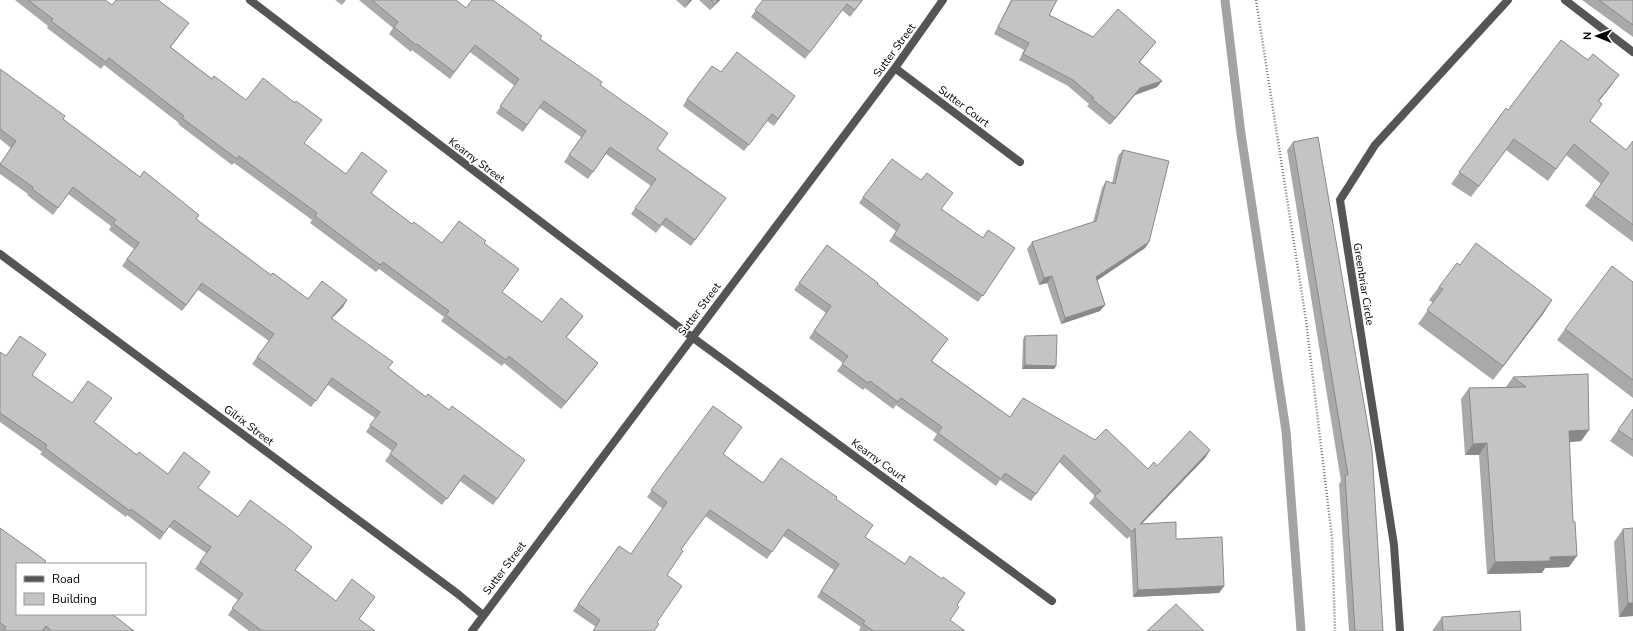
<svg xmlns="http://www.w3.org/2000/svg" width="1633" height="631" viewBox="0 0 1633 631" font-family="'Nunito Sans',sans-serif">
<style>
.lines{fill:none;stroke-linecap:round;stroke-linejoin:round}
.stream{stroke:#a3a3a3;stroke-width:9}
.path{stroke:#777;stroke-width:2.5;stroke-dasharray:1 2;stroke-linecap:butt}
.minor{stroke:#555;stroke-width:8}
.wall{fill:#a9a9a9}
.shaded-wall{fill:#898989}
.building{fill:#c4c4c4;stroke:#898989}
.labels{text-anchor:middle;stroke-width:3;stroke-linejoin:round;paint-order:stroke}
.street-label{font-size:11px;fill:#000;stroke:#fff}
</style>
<rect width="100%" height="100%" fill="#fff"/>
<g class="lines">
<path class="stream" d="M 1225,0 L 1241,134 L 1286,431 L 1301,631"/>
<path class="path" d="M 1256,0 L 1306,320 L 1332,538 L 1335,631"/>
<path class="minor" d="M 250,0 L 692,337 L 1052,601
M 1565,0 L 1633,52
M 895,68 L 1020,162
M 0,254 L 458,594 L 483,615
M 472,631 L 895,68 L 943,0
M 1400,631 L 1394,545 L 1340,200 L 1375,145 L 1508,0"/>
</g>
<path class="wall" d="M 15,0 L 105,0 L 112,5 L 184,30 L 171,47 L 212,79 L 246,100 L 412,224 L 442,243 L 484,243 L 502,292 L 542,322 L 583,316 L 566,338 L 598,363 L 561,409 L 504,363 L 502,366 L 441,321 L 444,317 L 379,269 L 376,272 L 310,223 L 312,220 L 234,163 L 232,165 L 178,124 L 179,123 L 104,65 L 101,69 L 47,28 L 48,26 Z
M 335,0 L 346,0 L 342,5 Z
M 359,0 L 456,0 L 466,8 L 540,39 L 600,85 L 657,149 L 726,198 L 691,246 L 662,225 L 656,233 L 631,214 L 651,186 L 606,154 L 588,179 L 564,162 L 581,137 L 539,108 L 523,132 L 496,113 L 515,86 L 470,52 L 450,79 L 412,50 L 411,52 L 389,34 L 393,28 Z
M 676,0 L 692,0 L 685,8 Z
M 699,0 L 720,0 L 710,10 Z
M 763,0 L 863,0 L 850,17 L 842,10 L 805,59 L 751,17 Z
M 1011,0 L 1057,0 L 1049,15 L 1093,37 L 1156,42 L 1151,48 L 1140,62 L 1162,81 L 1157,87 L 1135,95 L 1110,125 L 1087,106 L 1089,104 L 1068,86 L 1019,60 L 1024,50 L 994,34 Z
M 1582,0 L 1633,0 L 1633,37 Z
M 0,69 L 63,119 L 271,275 L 308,299 L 347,300 L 343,307 L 332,318 L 388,368 L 426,397 L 449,410 L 525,460 L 493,505 L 460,481 L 442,505 L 385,461 L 392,451 L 366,432 L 375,418 L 328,385 L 311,407 L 252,364 L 269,341 L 198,290 L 182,311 L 122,266 L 134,249 L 109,230 L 111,226 L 68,194 L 53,215 L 27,195 L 28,194 L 0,174 L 0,164 L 11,148 L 0,139 Z
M 721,72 L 795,96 L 774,126 L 767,121 L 744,151 L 683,106 L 687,99 Z
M 1611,86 L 1599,101 L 1590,121 L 1626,150 L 1633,141 L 1633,242 L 1585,206 L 1601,184 L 1566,155 L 1548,181 L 1506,150 L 1471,197 L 1451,184 L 1506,108 L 1508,110 Z
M 1293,142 L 1383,631 L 1349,631 L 1339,484 L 1341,481 L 1287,150 Z
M 1123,150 L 1149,242 L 1145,248 L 1097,280 L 1105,305 L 1100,311 L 1061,324 L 1047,283 L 1039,285 L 1027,249 L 1032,242 L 1093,222 L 1102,188 L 1106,181 L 1112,183 L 1118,156 Z
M 863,197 L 941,209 L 982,238 L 1015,248 L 978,302 L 889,241 L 896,231 L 859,203 Z
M 827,245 L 877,284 L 948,339 L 932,361 L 1010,417 L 1095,440 L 1148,469 L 1157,466 L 1210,450 L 1205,458 L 1142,523 L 1176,539 L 1224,586 L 1219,593 L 1133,597 L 1130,536 L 1127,539 L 1089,503 L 1095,496 L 1059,462 L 1031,501 L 1000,480 L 996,486 L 933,440 L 937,434 L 896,405 L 893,409 L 865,388 L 863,390 L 837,371 L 843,363 L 809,338 L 826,313 L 794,290 Z
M 1460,265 L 1552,300 L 1543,314 L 1493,380 L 1418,324 L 1433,303 L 1429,300 L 1439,287 Z
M 1633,282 L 1633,398 L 1557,340 L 1565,329 Z
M 1025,336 L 1056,366 L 1054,369 L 1022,369 L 1023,339 Z
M 0,352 L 32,375 L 137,455 L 168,474 L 198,488 L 238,517 L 312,547 L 295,570 L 359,619 L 375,631 L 249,631 L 228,615 L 238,600 L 195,569 L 206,553 L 169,527 L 160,540 L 127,515 L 126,517 L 40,454 L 42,452 L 0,422 Z
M 1513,377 L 1589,430 L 1581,441 L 1569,442 L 1569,567 L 1545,568 L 1542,573 L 1487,574 L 1479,455 L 1465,455 L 1461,399 L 1469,388 L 1506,387 Z
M 713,406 L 723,454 L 763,483 L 836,499 L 865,537 L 957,605 L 950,620 L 965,631 L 860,631 L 859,630 L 861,627 L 817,597 L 834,570 L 783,536 L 767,559 L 705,516 L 681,550 L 667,575 L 657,622 L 596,627 L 573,611 L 619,546 L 631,554 L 663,509 L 647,497 Z
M 1633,409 L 1633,457 L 1610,441 Z
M 0,528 L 44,563 L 134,631 L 0,631 Z
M 1633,528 L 1633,616 L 1619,617 L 1614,542 L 1623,529 Z
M 1442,617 L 1521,631 L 1432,631 Z"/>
<path class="shaded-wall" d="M 690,0 L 692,0 L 685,8 L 689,1 Z
M 718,0 L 720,0 L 710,10 L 715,4 Z
M 1619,75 L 1611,86 L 1590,112 L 1598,101 Z
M 1162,81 L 1157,87 L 1135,95 L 1110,125 L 1115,118 L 1140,88 Z
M 1149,242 L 1145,248 L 1092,284 L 1096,277 Z
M 1052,276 L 1047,283 L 1039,285 L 1044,278 Z
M 347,300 L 343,307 L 326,324 L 331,318 Z
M 1552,300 L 1543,314 L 1493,380 L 1503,366 Z
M 1105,305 L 1100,311 L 1061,324 L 1065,318 Z
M 583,316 L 578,323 L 561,344 L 566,337 Z
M 598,363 L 593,370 L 561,409 L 566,402 Z
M 1025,365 L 1056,366 L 1054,369 L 1022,369 Z
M 1589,430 L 1581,441 L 1561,443 L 1569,431 Z
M 1487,443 L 1479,455 L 1465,455 L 1473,444 Z
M 1210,450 L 1205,458 L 1135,531 L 1140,524 Z
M 1577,556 L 1569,567 L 1545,568 L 1542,573 L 1487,574 L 1495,562 L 1550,557 Z
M 1224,586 L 1219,593 L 1133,597 L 1138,590 Z
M 1628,603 L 1633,603 L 1633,616 L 1619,617 Z"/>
<path class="building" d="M 28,0 L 105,0 L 112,5 L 116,0 L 158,0 L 189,23 L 170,47 L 212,79 L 214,76 L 246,100 L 263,78 L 295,103 L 296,101 L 322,120 L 304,143 L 346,174 L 362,152 L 387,171 L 371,193 L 412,224 L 414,222 L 442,243 L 459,221 L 486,241 L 484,243 L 519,269 L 502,292 L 542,322 L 561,298 L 583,316 L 566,337 L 598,363 L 566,402 L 509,356 L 506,360 L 446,315 L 449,311 L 383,262 L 380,265 L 315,216 L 317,213 L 239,156 L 237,159 L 182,118 L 184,116 L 109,58 L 106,62 L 51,21 L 53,19 Z
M 372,0 L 456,0 L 466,8 L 472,0 L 493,0 L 542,36 L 540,39 L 602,82 L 600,85 L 668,133 L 657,149 L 726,198 L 695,240 L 666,218 L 660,226 L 635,208 L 656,179 L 610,147 L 593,172 L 569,155 L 586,131 L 544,101 L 527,125 L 500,106 L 519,79 L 475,45 L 454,72 L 417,44 L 416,45 L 394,27 L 398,22 Z
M 711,0 L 718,0 L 715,4 Z
M 763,0 L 862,0 L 855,10 L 847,4 L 810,52 L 755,10 Z
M 1012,0 L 1057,0 L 1049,15 L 1093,37 L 1118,9 L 1156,42 L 1139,62 L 1162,81 L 1140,88 L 1115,118 L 1092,99 L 1094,98 L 1073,80 L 1023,54 L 1029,43 L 998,27 Z
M 1599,0 L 1633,0 L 1633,25 Z
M 1561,40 L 1588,60 L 1593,54 L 1619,75 L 1598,101 L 1602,104 L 1590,121 L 1626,150 L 1633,141 L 1633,225 L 1593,195 L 1609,173 L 1574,144 L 1556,169 L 1514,139 L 1479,186 L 1459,172 L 1506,108 L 1508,110 Z
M 737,52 L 795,96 L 778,119 L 772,114 L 749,145 L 687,99 L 712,66 L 721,72 Z
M 0,69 L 65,116 L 63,119 L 140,177 L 144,171 L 199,215 L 196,219 L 271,275 L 273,273 L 308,299 L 322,281 L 347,300 L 331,318 L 393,362 L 388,368 L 426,397 L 428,394 L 449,410 L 452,406 L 525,460 L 497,499 L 464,475 L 447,499 L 390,454 L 397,444 L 370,425 L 380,412 L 332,378 L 316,401 L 257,357 L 274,334 L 202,283 L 186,305 L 127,259 L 139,243 L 113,223 L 116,220 L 73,187 L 58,208 L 32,189 L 33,187 L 0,164 L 16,141 L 0,129 Z
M 1318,137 L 1372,450 L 1383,631 L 1355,631 L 1345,475 L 1348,475 L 1293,142 Z
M 1123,150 L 1169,161 L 1149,242 L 1096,277 L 1105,305 L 1065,318 L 1052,276 L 1044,278 L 1032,242 L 1096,221 L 1106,181 L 1115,184 Z
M 892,159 L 921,180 L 927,173 L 953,193 L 941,209 L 983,238 L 988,230 L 1015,248 L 983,296 L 894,235 L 900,225 L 863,197 Z
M 1476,243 L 1552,300 L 1503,366 L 1427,310 L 1443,289 L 1439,287 L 1457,263 L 1460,265 Z
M 827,245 L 878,283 L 877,284 L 948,339 L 931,361 L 1010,417 L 1023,398 L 1095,440 L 1106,429 L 1148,469 L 1154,462 L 1157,466 L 1190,431 L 1210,450 L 1140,524 L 1176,522 L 1176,539 L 1222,537 L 1224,586 L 1138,590 L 1135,528 L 1132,532 L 1094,496 L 1101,491 L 1064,455 L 1036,494 L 1005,473 L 1001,479 L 938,433 L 942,427 L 901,398 L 898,402 L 870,381 L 868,383 L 842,364 L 848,356 L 814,331 L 831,306 L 799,283 Z
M 1612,266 L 1633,282 L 1633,380 L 1565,329 Z
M 1057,335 L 1056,366 L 1025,365 L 1025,336 Z
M 20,336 L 46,354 L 32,375 L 72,403 L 88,381 L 112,398 L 94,422 L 137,455 L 139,452 L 168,474 L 184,452 L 210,472 L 198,488 L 238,517 L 250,500 L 284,525 L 312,547 L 295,570 L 336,601 L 352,579 L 375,597 L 359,619 L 375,631 L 262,631 L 232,608 L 243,594 L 200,562 L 211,547 L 174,520 L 164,533 L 131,509 L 130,511 L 45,448 L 47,445 L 0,413 L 0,352 L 6,356 Z
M 1588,374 L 1589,430 L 1569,431 L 1573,522 L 1575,522 L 1577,556 L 1550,557 L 1550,561 L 1495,562 L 1487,443 L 1473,444 L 1469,388 L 1526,387 L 1513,377 Z
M 713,406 L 742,427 L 723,454 L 763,483 L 781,458 L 837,497 L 836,499 L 873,525 L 865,537 L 905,564 L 910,556 L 942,579 L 943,577 L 965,593 L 957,605 L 959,607 L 950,620 L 965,631 L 874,631 L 863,624 L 865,621 L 821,591 L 839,564 L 788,529 L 772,552 L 710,510 L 681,549 L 683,551 L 667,575 L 682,586 L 657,622 L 659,624 L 654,631 L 593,631 L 600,620 L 578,604 L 619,546 L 631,554 L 667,502 L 651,490 Z
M 1633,409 L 1633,440 L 1618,430 Z
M 0,528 L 46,561 L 44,563 L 46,564 L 17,564 L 17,614 L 112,614 L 134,631 L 52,631 L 46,626 L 42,631 L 7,631 L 4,629 L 6,627 L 0,623 Z
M 1633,528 L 1633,603 L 1628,603 L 1623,529 Z
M 1176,604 L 1204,631 L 1147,631 Z
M 1520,611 L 1521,631 L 1443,631 L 1442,617 Z"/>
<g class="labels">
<g class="street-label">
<text transform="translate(894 50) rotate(-54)" y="4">Sutter Street</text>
<text transform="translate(964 106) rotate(37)" y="4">Sutter Court</text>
<text transform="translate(477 160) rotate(37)" y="4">Kearny Street</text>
<text transform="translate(1364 284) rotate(81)" y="4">Greenbriar Circle</text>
<text transform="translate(699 309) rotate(-53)" y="4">Sutter Street</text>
<text transform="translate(249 425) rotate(37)" y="4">Gilrix Street</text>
<text transform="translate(879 460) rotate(36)" y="4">Kearny Court</text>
<text transform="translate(504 568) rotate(-53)" y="4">Sutter Street</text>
</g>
</g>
<rect x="16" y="563" width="130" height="52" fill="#ffffff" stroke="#999999"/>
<rect x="24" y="576" width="20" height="6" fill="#555555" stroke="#999999"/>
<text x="52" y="583" font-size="12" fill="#000000">Road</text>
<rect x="24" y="593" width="20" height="12" fill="#c4c4c4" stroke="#999999"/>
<text x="52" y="603" font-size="12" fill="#000000">Building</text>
<g transform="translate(1597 36) rotate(271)" stroke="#ffffff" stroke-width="3" paint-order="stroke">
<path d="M0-3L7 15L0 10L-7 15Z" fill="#000000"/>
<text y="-6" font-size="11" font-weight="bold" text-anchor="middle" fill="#000000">N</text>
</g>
</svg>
